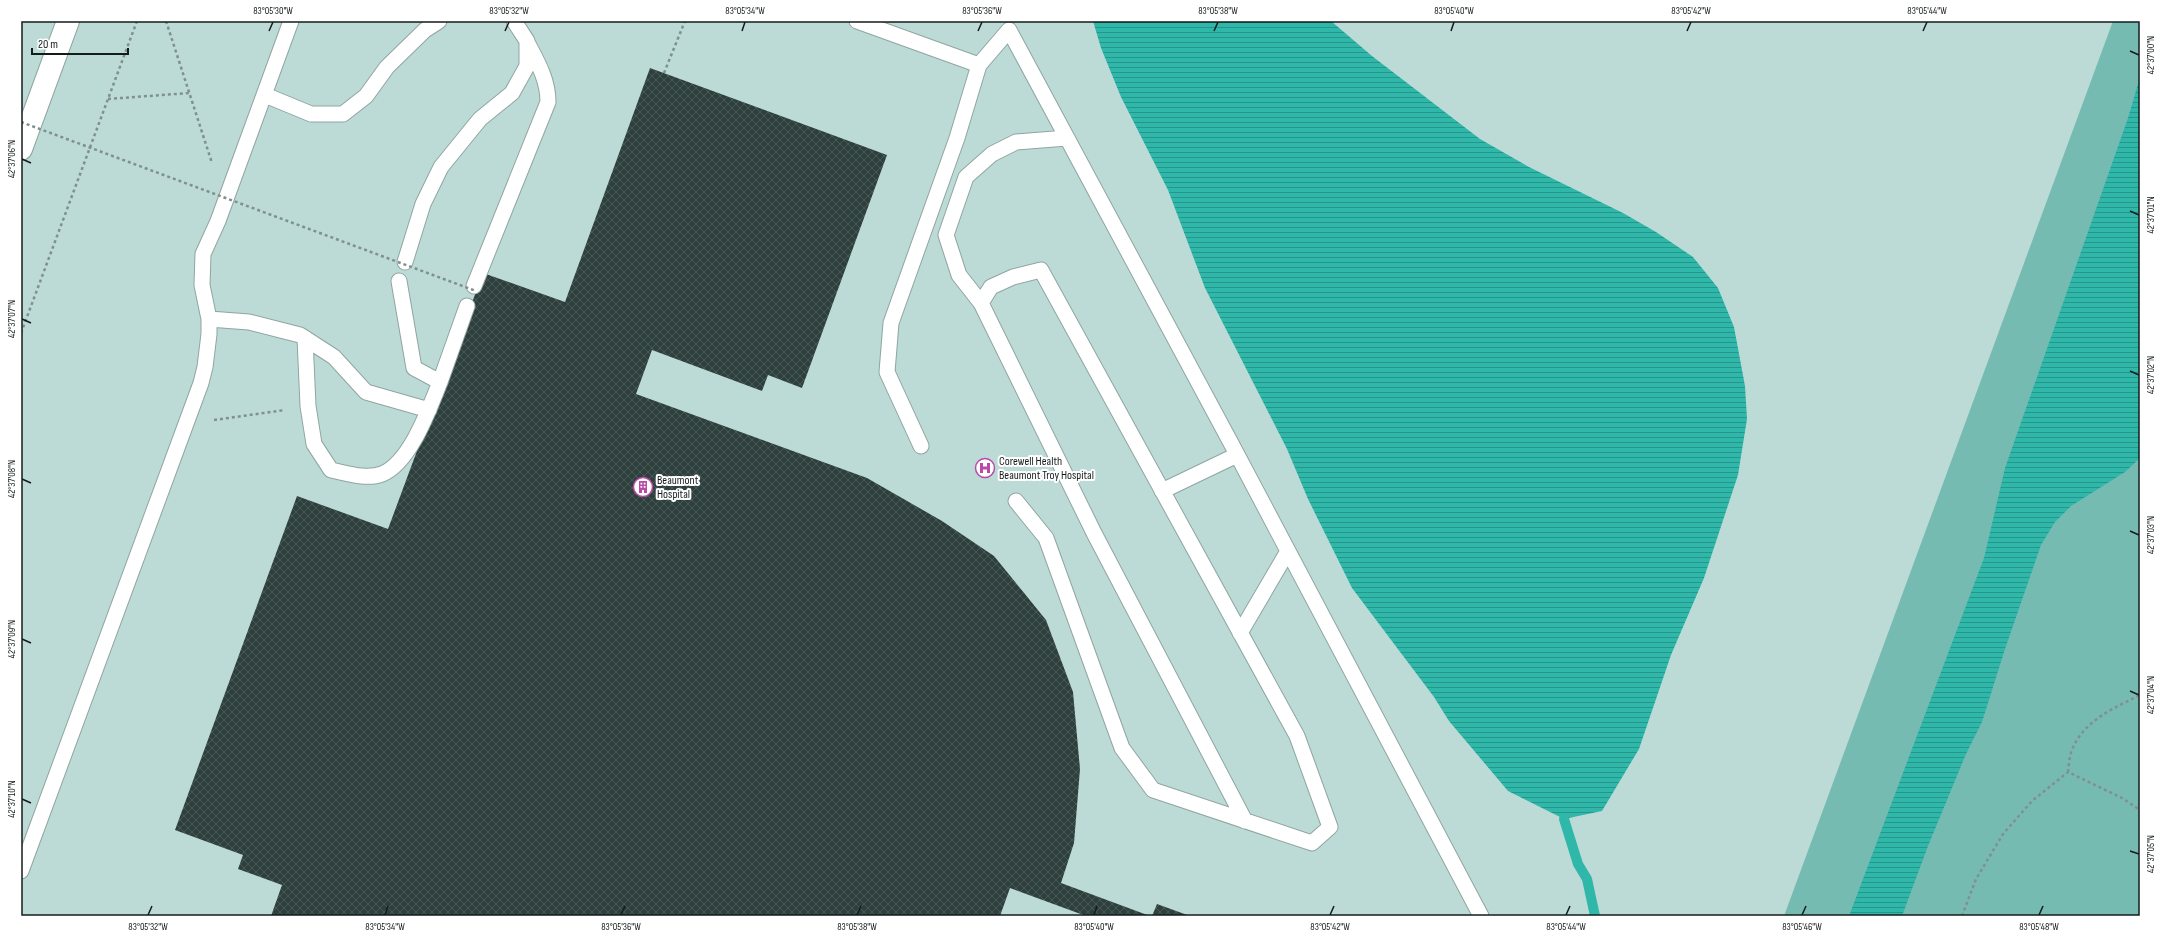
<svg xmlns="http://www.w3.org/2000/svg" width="2161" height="937" viewBox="0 0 2161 937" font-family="'Sofia Sans Condensed',sans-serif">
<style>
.built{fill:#bcdbd6}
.green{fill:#76bbb2}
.water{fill:url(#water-rules)}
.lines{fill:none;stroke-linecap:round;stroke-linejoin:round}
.stream{stroke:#2fb8aa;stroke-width:10}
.building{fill:url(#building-cross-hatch)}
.service-casing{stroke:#90a5a1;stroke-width:17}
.secondary-casing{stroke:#90a5a1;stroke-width:24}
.path{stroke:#80908e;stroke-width:2.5;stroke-dasharray:3 3;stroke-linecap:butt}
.service{stroke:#fff;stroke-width:15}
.secondary{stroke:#fff;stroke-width:22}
.path-bridge{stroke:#80908e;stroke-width:2.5;stroke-dasharray:3 3;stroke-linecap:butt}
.ticks{fill:none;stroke:#141c1b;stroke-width:1.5}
.labels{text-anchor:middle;stroke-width:4;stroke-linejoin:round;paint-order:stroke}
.poi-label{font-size:12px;fill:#141c1b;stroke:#fff;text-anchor:start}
.neatline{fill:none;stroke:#141c1b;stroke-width:1.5}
.ticks-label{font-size:10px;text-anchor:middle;fill:#141c1b}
</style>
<defs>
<pattern id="water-rules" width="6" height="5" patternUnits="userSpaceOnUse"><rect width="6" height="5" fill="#2fb8aa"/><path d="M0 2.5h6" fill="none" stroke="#27958a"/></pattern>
<pattern id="building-cross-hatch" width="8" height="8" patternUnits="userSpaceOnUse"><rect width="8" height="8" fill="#2e403d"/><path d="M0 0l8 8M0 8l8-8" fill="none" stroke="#4a5956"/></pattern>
</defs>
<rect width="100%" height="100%" fill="#cfe5e1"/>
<path class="built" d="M 21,21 L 2114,21 L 1785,916 L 21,916 Z"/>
<path class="green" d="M 2113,21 L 2140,21 L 2140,916 L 1784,916 Z"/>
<path class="water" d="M 1093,21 L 1331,21 L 1372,56 L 1480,139 L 1529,167 L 1623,213 L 1656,232 L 1693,257 L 1718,288 L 1734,327 L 1745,386 L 1747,419 L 1738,475 L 1704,578 L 1671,655 L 1639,749 L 1602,811 L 1564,819 L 1508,791 L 1449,721 L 1434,697 L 1352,588 L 1308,499 L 1287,449 L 1205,288 L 1168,190 L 1121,97 L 1101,48 Z
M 2140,77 L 2140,458 L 2125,472 L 2071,506 L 2055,522 L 2041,545 L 2005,649 L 1982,722 L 1966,754 L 1928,846 L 1902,916 L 1849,916 L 1984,558 L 2005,468 L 2128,118 Z"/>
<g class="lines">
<path class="stream" d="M 1564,819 L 1578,864 L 1587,879 L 1595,916"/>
</g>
<path class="building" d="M 650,68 L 887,155 L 802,388 L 768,375 L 762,391 L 652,350 L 636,394 L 867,478 L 942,521 L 994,556 L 1046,620 L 1073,692 L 1080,769 L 1074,843 L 1061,883 L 1150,916 L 1086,916 L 1010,888 L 1000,916 L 271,916 L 282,885 L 238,869 L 243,855 L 175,830 L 297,496 L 388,529 L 483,273 L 565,302 Z
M 1157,904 L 1190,916 L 1152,916 Z"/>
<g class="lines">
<defs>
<path id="service" d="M 857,21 L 979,65
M 265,95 L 311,114 L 343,114 L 366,96 L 387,67 L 425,30 L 439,21
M 405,262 L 423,204 L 441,167 L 480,119 L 512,93 L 527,66 L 527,41 L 514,21
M 474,286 L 548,102 C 548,80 538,63 528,44
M 981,303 L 959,275 L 946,235 L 966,177 L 992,154 L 1016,142 L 1067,138
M 209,319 L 249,322 L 300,335 L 334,357 L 366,392 L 429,410
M 305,338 L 308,406 L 314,444 L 331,470 C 346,473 367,480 382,474 C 410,463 429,409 440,382 L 414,368 L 399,281
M 440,382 L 467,306
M 921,446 L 887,372 L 891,323 L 957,138 L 979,65 L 1009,30 L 1232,445 L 1481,916
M 1162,491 L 1237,455
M 1016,501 L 1046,538 L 1122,748 L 1153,790 L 1312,843 L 1330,827 L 1297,736 L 1041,270 L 1013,277 L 991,287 L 981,303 L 1094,533 L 1245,821
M 1240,633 L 1288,551
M 21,871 L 201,383 L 205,367 L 209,334 L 209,319 L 202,285 L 203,254 L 218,221 L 291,21"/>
<path id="secondary" d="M 21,149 L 68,21"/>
</defs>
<use href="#service" class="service-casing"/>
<use href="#secondary" class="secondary-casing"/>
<path class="path" d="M 166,21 L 212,163
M 664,73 L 685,21
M 108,99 L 189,93
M 21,333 L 137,21
M 214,420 L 285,410
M 2068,772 C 2069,765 2069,757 2072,750 C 2083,721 2114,708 2140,695
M 1962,916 L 1976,879 L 2003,834 L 2032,801 L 2068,772 L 2122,798 L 2140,810"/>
<use href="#service" class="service"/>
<use href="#secondary" class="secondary"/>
<path class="path-bridge" d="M 21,122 L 476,291"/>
</g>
<path class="ticks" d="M 269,31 L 273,22M 505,31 L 509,22M 742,31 L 745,22M 978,31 L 982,22M 1214,31 L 1218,22M 1451,31 L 1454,22M 1687,31 L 1691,22M 1923,31 L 1927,22M 2130,51 L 2139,55M 22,159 L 31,163M 2130,211 L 2139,215M 22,319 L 31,323M 2130,371 L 2139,375M 22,479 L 31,483M 2130,531 L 2139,535M 22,639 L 31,643M 2130,691 L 2139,695M 22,799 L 31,803M 2130,851 L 2139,854M 148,915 L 152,906M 385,915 L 388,906M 621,915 L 625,906M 857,915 L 861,906M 1094,915 L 1097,906M 1330,915 L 1334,906M 1566,915 L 1570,906M 1802,915 L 1806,906M 2039,915 L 2043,906"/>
<defs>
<symbol id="hospital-ring" viewBox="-11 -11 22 22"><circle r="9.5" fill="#fff" stroke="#ba4aa7" stroke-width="1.5"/><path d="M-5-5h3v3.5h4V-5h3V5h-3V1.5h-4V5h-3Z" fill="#ba4aa7"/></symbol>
<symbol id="building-ring" viewBox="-11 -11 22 22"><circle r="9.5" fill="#fff" stroke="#ba4aa7" stroke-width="1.5"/><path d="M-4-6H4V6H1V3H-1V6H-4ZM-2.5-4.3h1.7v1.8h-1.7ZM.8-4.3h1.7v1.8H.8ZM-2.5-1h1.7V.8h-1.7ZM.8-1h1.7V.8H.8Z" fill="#ba4aa7"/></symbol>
</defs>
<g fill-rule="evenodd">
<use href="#hospital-ring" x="974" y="457" width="22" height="22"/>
<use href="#building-ring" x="632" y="476" width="22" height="22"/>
</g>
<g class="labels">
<g class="poi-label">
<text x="999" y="465">Corewell Health<tspan x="999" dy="14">Beaumont Troy Hospital</tspan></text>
<text x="657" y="484">Beaumont<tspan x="657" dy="14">Hospital</tspan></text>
</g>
</g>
<rect width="2161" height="937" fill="none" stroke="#ffffff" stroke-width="44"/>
<path d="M32 48v6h96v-6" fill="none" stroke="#141c1b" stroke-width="2"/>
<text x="38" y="48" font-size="12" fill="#141c1b" stroke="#ffffff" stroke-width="3" paint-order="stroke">20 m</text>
<rect x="22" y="22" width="2117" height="893" class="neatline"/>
<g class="ticks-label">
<text x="273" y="14">83°05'30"W</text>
<text x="509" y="14">83°05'32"W</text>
<text x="745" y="14">83°05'34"W</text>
<text x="982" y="14">83°05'36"W</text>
<text x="1218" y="14">83°05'38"W</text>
<text x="1454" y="14">83°05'40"W</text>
<text x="1691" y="14">83°05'42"W</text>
<text x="1927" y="14">83°05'44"W</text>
<text transform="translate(2150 55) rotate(-90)" y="4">42°37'00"N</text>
<text transform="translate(11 159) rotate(-90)" y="4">42°37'06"N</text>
<text transform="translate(2150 215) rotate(-90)" y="4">42°37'01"N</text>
<text transform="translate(11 319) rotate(-90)" y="4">42°37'07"N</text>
<text transform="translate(2150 375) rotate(-90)" y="4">42°37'02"N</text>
<text transform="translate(11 479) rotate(-90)" y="4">42°37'08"N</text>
<text transform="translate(2150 535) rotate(-90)" y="4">42°37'03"N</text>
<text transform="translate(11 639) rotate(-90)" y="4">42°37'09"N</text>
<text transform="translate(2150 695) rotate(-90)" y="4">42°37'04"N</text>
<text transform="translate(11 799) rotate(-90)" y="4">42°37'10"N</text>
<text transform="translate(2150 854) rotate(-90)" y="4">42°37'05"N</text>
<text x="148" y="930">83°05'32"W</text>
<text x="385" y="930">83°05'34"W</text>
<text x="621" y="930">83°05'36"W</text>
<text x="857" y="930">83°05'38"W</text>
<text x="1094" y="930">83°05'40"W</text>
<text x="1330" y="930">83°05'42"W</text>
<text x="1566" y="930">83°05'44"W</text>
<text x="1802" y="930">83°05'46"W</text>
<text x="2039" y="930">83°05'48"W</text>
</g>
</svg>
